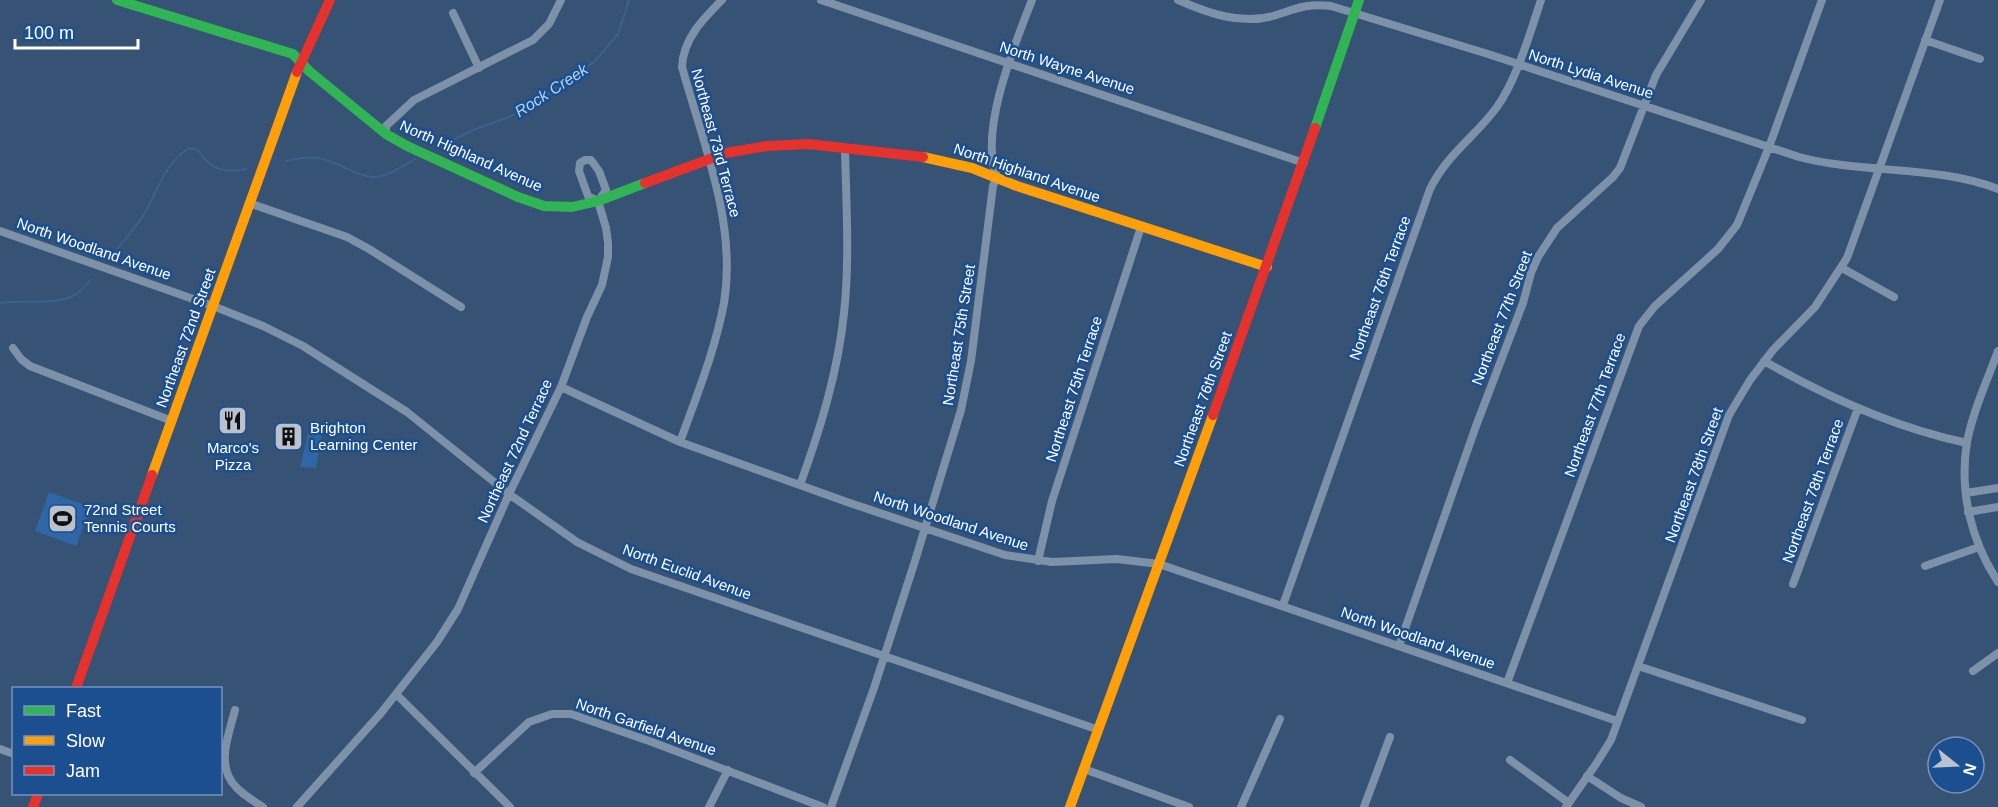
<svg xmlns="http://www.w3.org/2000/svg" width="1998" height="807" viewBox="0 0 1998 807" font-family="Arial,sans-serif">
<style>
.green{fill:#2f66a5}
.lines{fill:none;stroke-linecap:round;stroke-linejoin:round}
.stream{stroke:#3b618d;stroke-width:2}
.street{stroke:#7d92a8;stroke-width:8}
.fast{stroke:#30b455;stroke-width:10}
.slow{stroke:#ff9f0a;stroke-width:10}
.jam{stroke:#e5322d;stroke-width:10}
.labels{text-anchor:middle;stroke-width:5;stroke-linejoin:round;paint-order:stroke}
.street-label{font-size:15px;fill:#fff;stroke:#1b4f8f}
.poi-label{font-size:15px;fill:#fff;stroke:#1b4f8f;text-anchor:start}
.water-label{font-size:16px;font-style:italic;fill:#b5d3f5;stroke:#1b4f8f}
</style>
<rect width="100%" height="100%" fill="#365274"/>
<path class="green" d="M 311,421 L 324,423 L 316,468 L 300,467 Z
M 49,492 L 91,507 L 76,546 L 35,531 Z"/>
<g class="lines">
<path class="stream" d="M 441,146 L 473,130 L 509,117 L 536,102 L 595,61 L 618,34 L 629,0
M 286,161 C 296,159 307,156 318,158 C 337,161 353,175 372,177 C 386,178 403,166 415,159
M 113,254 C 124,241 136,227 145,213 C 159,188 164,164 189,148 L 198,150 C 209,169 225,174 246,169
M 0,303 C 23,299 50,306 73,296 C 79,293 86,285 91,280"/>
<path class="street" d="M 821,0 L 1304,163
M 1178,0 C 1208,13 1240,25 1273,16 C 1296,9 1305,3 1331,6 L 1488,54 L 1799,157 C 1863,174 1936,165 1998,189
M 453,13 L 479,68
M 1925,40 L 1980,59
M 386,134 L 386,126 L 414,100 L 533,40 L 549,24 L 561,0
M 585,160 L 591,160 L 599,171 L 606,190 L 598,201 L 588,196 L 579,171 L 580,163 Z
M 249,203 L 347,237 L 369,249 L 461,307
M 0,231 L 213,306 L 263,326 L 303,346 L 407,412 L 509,494 L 577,542 L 631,569 L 1099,730
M 1842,268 L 1894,297
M 13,348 L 21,359 L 30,366 L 172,421
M 1998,351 C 1987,381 1973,411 1967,442 C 1959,491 1971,541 1998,582
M 1764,361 C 1827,397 1896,428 1967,443
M 561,387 L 680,442 L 847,502 L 1005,555 L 1052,562 L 1117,559 L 1159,564 L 1617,721
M 680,442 C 696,397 715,351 724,303 C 737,223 703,143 682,67 C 683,39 703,19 722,0
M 800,485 C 820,430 838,372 844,313 C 850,258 846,202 845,148
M 1966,493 L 1998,488
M 1968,512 L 1998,507
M 1038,561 L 1052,501 L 1141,227
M 1925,566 L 1979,547
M 1793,584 L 1858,408
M 1283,605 L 1430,189 C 1448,153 1475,137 1497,107 C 1517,79 1530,33 1541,0
M 1399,646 L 1476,426 L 1523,303 L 1531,273 L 1538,257 L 1557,228 L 1613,177 L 1620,168 L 1656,75 L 1701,0
M 1638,666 L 1802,720
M 1973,671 L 1998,653
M 1507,683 L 1639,326 L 1655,306 L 1718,249 L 1737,225 L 1769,147 L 1822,0
M 396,694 L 510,807
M 235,710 C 229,734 215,766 236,787 C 243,795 254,801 263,807
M 0,749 L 14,754
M 1510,760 L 1569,803
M 1084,769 L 1189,807
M 474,773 L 529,722 L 552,714 L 571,714 L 652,742 L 823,807
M 1587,776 L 1621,798 L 1641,807
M 297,807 L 381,713 L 437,642 L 458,609 L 509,494 L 561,387 L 587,317 L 602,285 L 608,257 L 608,242 L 606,228 L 598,201
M 709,807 L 728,770
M 831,807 L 874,688 L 915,561 L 961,410 L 971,361 L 993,186 L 997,177 C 978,132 1015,44 1032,0
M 1241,807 L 1280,719
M 1364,807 L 1390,737
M 1566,807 L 1596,764 L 1611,740 L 1729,415 L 1750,380 L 1773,350 L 1815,307 L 1847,258 L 1940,0"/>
<path class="fast" d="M 117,0 L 293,54 L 309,71 L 386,134 L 407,146 L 518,197 L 544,206 L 572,207 L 598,201 L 645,183
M 1315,128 L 1359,0"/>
<path class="slow" d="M 923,157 L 972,168 L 1017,186 L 1267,267
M 152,475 L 297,72
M 1070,807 L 1213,415"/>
<path class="jam" d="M 297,72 L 330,0
M 645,183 L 726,153 L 767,146 L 808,144 L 923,157
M 1213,415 L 1315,128
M 76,688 L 152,475
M 33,807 L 38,794"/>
</g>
<defs>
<symbol id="restaurant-square" viewBox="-11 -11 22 22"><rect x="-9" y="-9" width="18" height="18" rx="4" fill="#b9c2ce" stroke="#1b4f8f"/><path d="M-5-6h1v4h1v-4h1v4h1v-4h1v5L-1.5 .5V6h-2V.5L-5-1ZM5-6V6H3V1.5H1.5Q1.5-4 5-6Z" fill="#111"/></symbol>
<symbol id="building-square" viewBox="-11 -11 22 22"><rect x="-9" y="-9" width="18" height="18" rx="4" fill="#b9c2ce" stroke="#1b4f8f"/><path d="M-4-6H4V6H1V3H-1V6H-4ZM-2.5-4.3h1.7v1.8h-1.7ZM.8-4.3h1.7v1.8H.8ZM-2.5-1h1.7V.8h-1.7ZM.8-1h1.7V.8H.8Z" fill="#111"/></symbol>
<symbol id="stadium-square" viewBox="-11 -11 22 22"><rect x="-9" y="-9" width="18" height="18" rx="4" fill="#b9c2ce" stroke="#1b4f8f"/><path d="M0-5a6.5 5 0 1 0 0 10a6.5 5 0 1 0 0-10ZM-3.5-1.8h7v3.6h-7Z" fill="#111"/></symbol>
</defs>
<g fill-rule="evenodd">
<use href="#restaurant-square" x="216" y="404" width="33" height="33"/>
<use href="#building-square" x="272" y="420" width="33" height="33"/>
<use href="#stadium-square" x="46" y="502" width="33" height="33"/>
</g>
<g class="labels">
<g class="street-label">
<text transform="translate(1067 68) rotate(18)" y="5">North Wayne Avenue</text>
<text transform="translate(1591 74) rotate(18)" y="5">North Lydia Avenue</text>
<text transform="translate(716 143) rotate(75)" y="5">Northeast 73rd Terrace</text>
<text transform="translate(471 156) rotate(24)" y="5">North Highland Avenue</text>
<text transform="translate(1027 173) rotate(19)" y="5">North Highland Avenue</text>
<text transform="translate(94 249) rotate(19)" y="5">North Woodland Avenue</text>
<text transform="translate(1380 288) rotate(-70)" y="5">Northeast 76th Terrace</text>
<text transform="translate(1502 318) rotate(-69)" y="5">Northeast 77th Street</text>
<text transform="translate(959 335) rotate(-81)" y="5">Northeast 75th Street</text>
<text transform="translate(186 338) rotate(-70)" y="5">Northeast 72nd Street</text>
<text transform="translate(1074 389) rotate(-72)" y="5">Northeast 75th Terrace</text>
<text transform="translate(1203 399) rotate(-70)" y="5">Northeast 76th Street</text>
<text transform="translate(1595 405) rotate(-70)" y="5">Northeast 77th Terrace</text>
<text transform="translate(515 451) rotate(-65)" y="5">Northeast 72nd Terrace</text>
<text transform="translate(1694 475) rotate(-70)" y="5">Northeast 78th Street</text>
<text transform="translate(1813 491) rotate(-70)" y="5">Northeast 78th Terrace</text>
<text transform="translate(951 521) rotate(18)" y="5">North Woodland Avenue</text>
<text transform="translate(687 572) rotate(20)" y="5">North Euclid Avenue</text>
<text transform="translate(1418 638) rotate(19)" y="5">North Woodland Avenue</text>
<text transform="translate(646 727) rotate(19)" y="5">North Garfield Avenue</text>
</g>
<g class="poi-label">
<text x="310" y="433">Brighton<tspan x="310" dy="17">Learning Center</tspan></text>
<text x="233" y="453" text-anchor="middle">Marco's<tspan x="233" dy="17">Pizza</tspan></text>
<text x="84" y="515">72nd Street<tspan x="84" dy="17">Tennis Courts</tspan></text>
</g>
<g class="water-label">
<text transform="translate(551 90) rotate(-33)" y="6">Rock Creek</text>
</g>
</g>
<rect x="12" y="687" width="210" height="108" fill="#1b4f8f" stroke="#7695bc" stroke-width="1.5"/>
<rect x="24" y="706" width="30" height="9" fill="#30b455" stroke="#7695bc" stroke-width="1.5"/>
<text x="66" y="717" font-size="18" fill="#ffffff">Fast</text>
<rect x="24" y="736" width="30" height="9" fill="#ff9f0a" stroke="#7695bc" stroke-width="1.5"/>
<text x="66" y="747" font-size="18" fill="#ffffff">Slow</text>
<rect x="24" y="766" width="30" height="9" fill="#e5322d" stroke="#7695bc" stroke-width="1.5"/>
<text x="66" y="777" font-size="18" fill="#ffffff">Jam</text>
<g transform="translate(1956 765) rotate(108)"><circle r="28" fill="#1b4f8f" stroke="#7695bc" stroke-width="1.5"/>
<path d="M0-4.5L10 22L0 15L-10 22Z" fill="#b9c2ce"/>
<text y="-9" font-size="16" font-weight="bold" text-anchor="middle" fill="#ffffff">N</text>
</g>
<path d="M15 39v9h123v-9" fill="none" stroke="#ffffff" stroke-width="3"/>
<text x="24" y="39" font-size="18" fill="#ffffff" stroke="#1b4f8f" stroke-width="4.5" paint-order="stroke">100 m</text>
</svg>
